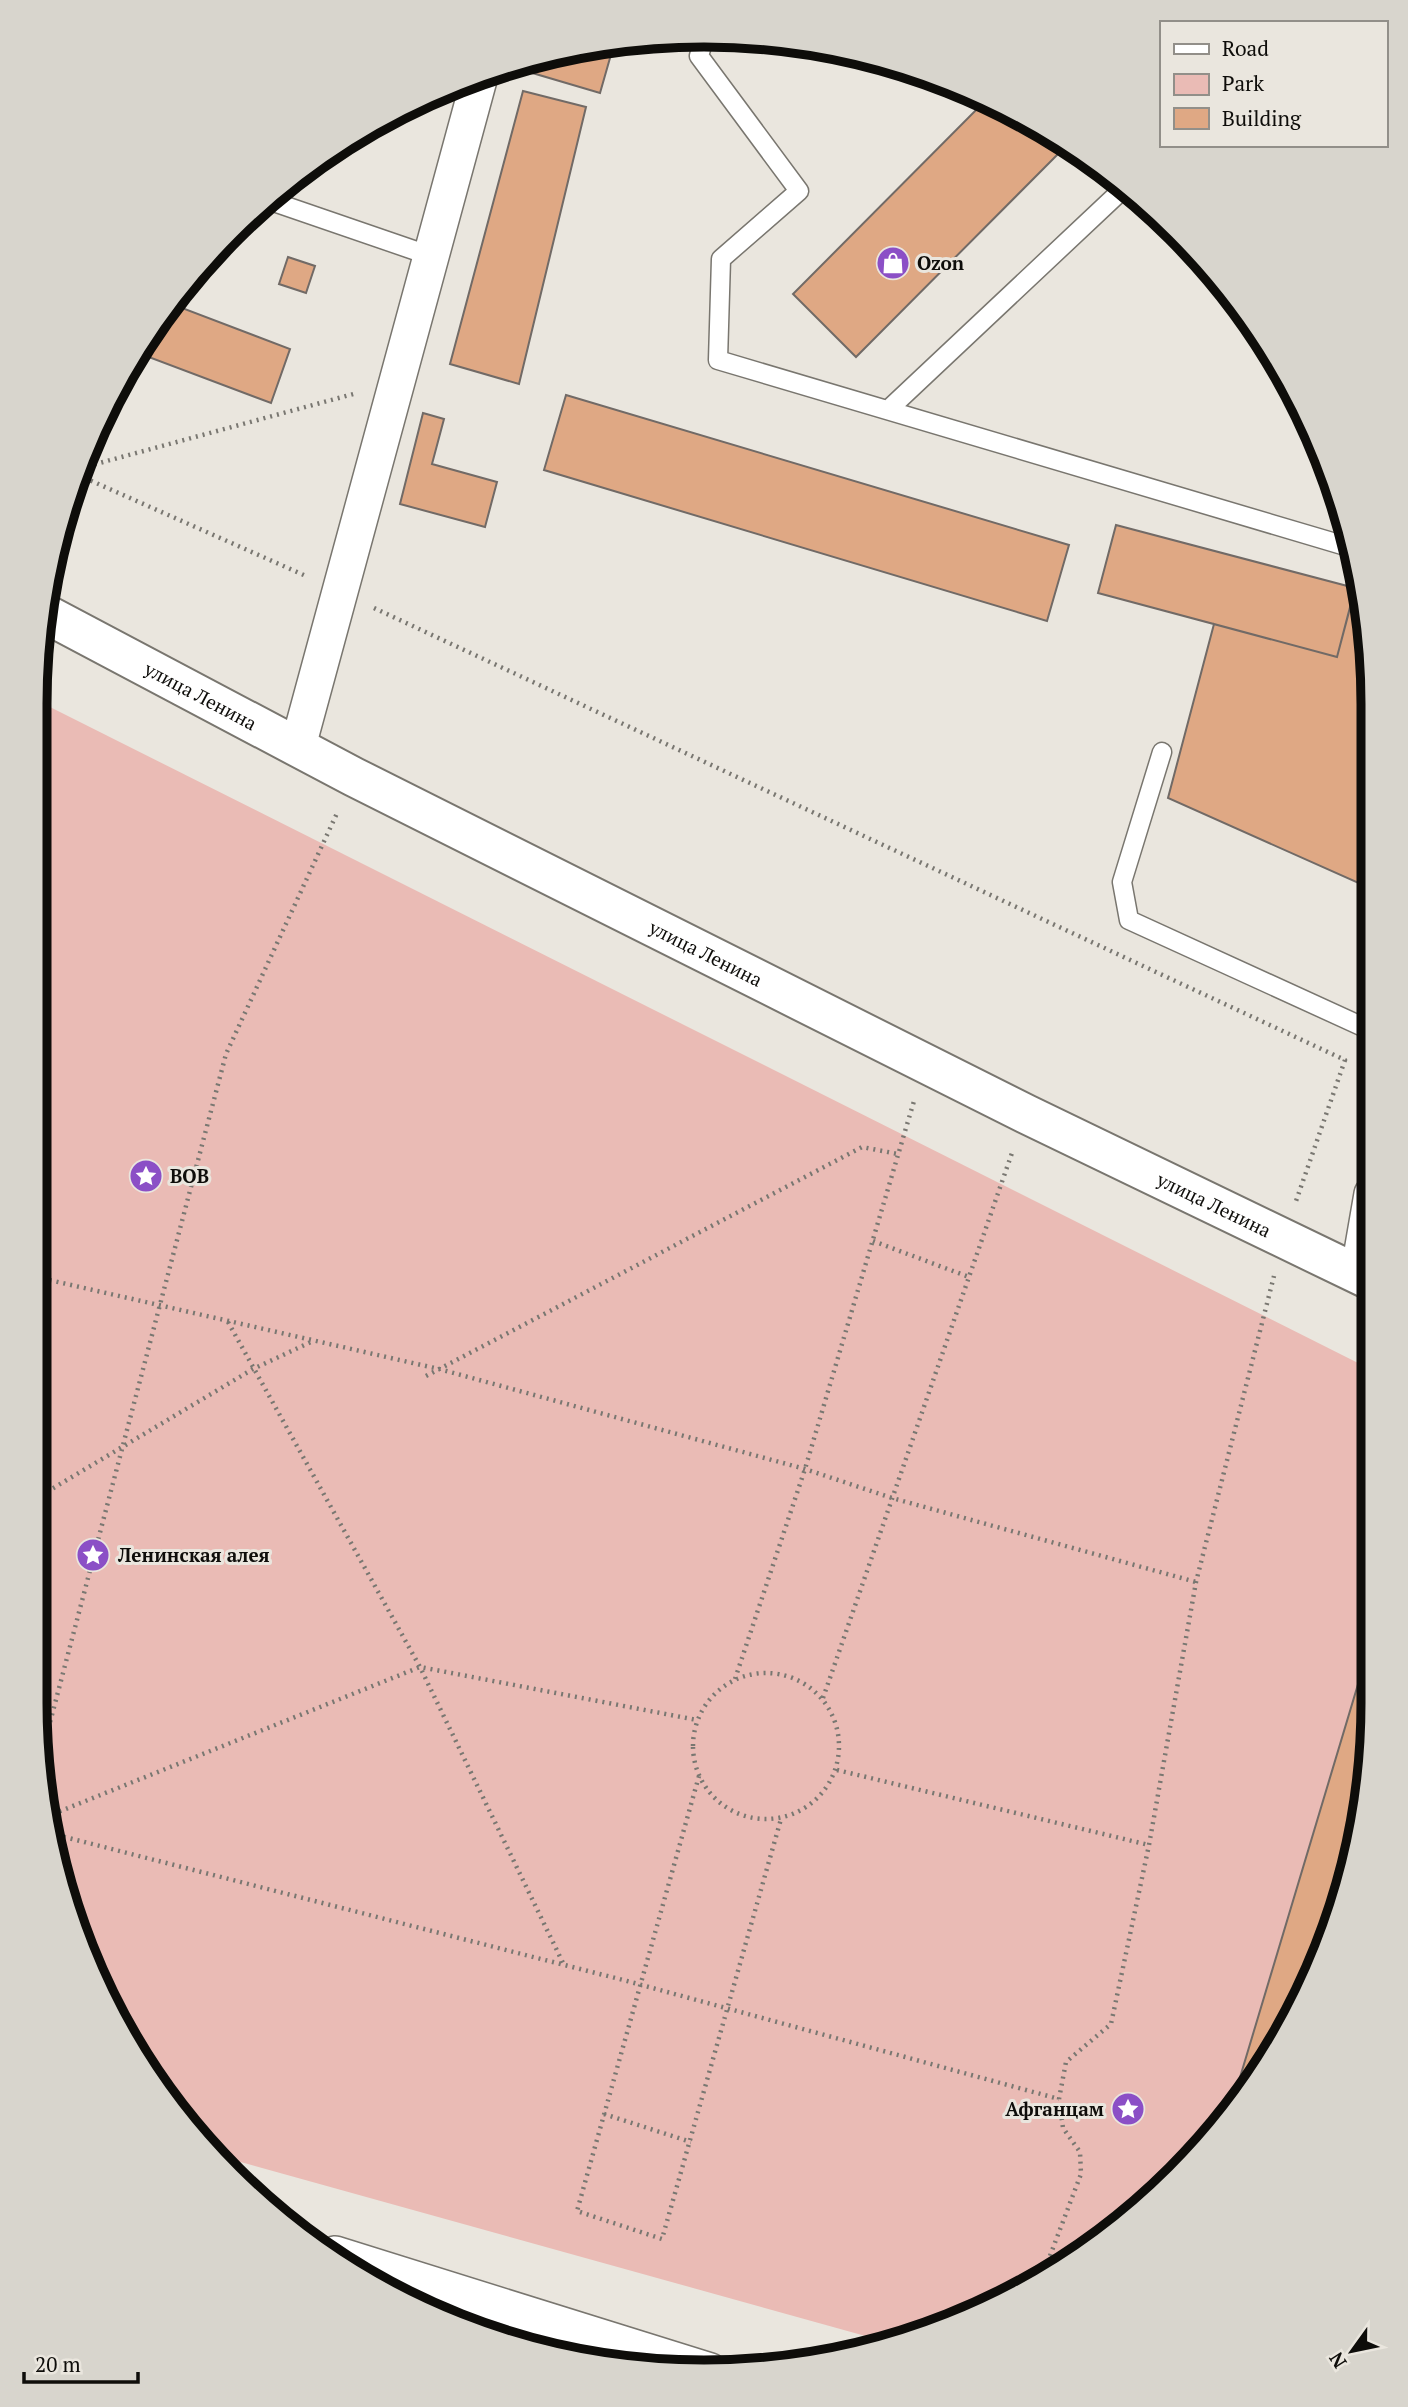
<svg xmlns="http://www.w3.org/2000/svg" width="1408" height="2407" viewBox="0 0 1408 2407" font-family="'PT Serif',serif">
<style>
.green{fill:#eabbb5}
.building{fill:#dfa884;stroke:#716a66;stroke-width:2}
.lines{fill:none;stroke-linecap:round;stroke-linejoin:round}
.service-casing{stroke:#79766f;stroke-width:21}
.minor-casing{stroke:#79766f;stroke-width:38}
.tertiary-casing{stroke:#79766f;stroke-width:42}
.path{stroke:#797771;stroke-width:4.5;stroke-dasharray:2 5;stroke-linecap:butt}
.service{stroke:#fff;stroke-width:18}
.minor{stroke:#fff;stroke-width:35}
.tertiary{stroke:#fff;stroke-width:38}
.labels{text-anchor:middle;stroke-width:6;stroke-linejoin:round;paint-order:stroke}
.poi-label{font-size:19px;font-weight:bold;fill:#0e0d0a;stroke:#eae6de;text-anchor:start}
.street-label{font-size:19px;fill:#0e0d0a;stroke:#eae6de}
.rim{fill:none;stroke:#0e0d0a;stroke-width:9}
</style>
<rect width="100%" height="100%" fill="#eae6de"/>
<path class="green" d="M 36,700 L 1372,1370 L 1372,1747 L 1337,1918 L 1260,2075 L 1111,2234 L 919,2337 L 887,2342 L 219,2156 L 173,2110 L 70,1918 L 35,1703 Z"/>
<path class="building" d="M 614,44 L 600,93 L 529,72 L 533,60 L 574,48 Z
M 523,91 L 586,107 L 519,384 L 450,364 Z
M 986,100 L 1068,144 L 856,357 L 793,294 Z
M 288,257 L 315,266 L 306,293 L 279,284 Z
M 177,297 L 174,305 L 290,349 L 271,403 L 138,353 L 148,332 Z
M 566,395 L 1069,545 L 1047,621 L 544,470 Z
M 423,413 L 444,419 L 432,464 L 497,482 L 485,527 L 400,504 Z
M 1116,525 L 1355,588 L 1337,657 L 1098,593 Z
M 1350,608 L 1362,612 L 1372,660 L 1372,889 L 1168,798 L 1214,624 L 1337,657 Z
M 1365,1661 L 1372,1663 L 1372,1747 L 1337,1918 L 1260,2075 L 1232,2104 Z"/>
<g class="lines">
<defs>
<path id="service" d="M 705,35 L 699,56 L 799,191 L 721,259 L 718,360 L 1349,547
M 268,200 L 431,256
M 888,410 L 1123,189
M 1162,752 L 1122,882 L 1129,920 L 1372,1031"/>
<path id="minor" d="M 298,746 L 480,76
M 1358,1275 L 1372,1194
M 335,2254 L 710,2371"/>
<g id="tertiary">
<path id="s1" d="M 46,614 L 354,777 L 1026,1114 L 1372,1281"/>
</g>
</defs>
<use href="#service" class="service-casing"/>
<use href="#minor" class="minor-casing"/>
<use href="#tertiary" class="tertiary-casing"/>
<path class="path" d="M 81,468 L 357,393
M 78,475 L 306,576
M 374,608 L 1345,1060 L 1295,1204
M 873,1241 L 969,1277
M 36,1277 L 439,1369 L 805,1469 L 892,1498 L 1196,1582
M 228,1322 L 420,1667 L 564,1965
M 426,1376 L 862,1147 L 898,1154
M 35,1499 L 253,1369 L 313,1341
M693 1746a73 73 0 1 1 146 0a73 73 0 1 1-146 0Z
M 735,1679 L 805,1469 L 914,1101
M 823,1698 L 1013,1150
M 43,1749 L 226,1054 L 338,811
M 837,1770 L 1149,1845
M 699,1776 L 577,2211 L 662,2239 L 781,1819
M 53,1814 L 420,1667 L 697,1720
M 57,1835 L 627,1981 L 1059,2099
M 604,2114 L 691,2142
M 1045,2269 L 1081,2174 L 1080,2152 L 1063,2128 L 1059,2099 L 1066,2062 L 1111,2024 L 1149,1845 L 1196,1582 L 1274,1276"/>
<use href="#service" class="service"/>
<use href="#minor" class="minor"/>
<use href="#tertiary" class="tertiary"/>
</g>
<defs>
<symbol id="shop-disc" viewBox="-11 -11 22 22"><circle r="9.5" fill="#8b4fc6" stroke="#eae6de"/><path d="M-5-2.5h2.3a2.7 3.5 0 0 1 5.4 0H5L5.5 6h-11ZM-1.5-2.5h3a1.5 2.3 0 0 0-3 0Z" fill="#fff"/></symbol>
<symbol id="sight-disc" viewBox="-11 -11 22 22"><circle r="9.5" fill="#8b4fc6" stroke="#eae6de"/><path d="M0-6L1.8-2.2L6-1.7L2.9 1.2L3.7 5.4L0 3.3L-3.7 5.4L-2.9 1.2L-6-1.7L-1.8-2.2Z" fill="#fff"/></symbol>
</defs>
<g fill-rule="evenodd">
<use href="#shop-disc" x="874" y="244" width="38" height="38"/>
<use href="#sight-disc" x="127" y="1157" width="38" height="38"/>
<use href="#sight-disc" x="74" y="1536" width="38" height="38"/>
<use href="#sight-disc" x="1109" y="2090" width="38" height="38"/>
</g>
<g class="labels">
<g class="poi-label">
<text x="917" y="270">Ozon</text>
<text x="170" y="1183">ВОВ</text>
<text x="118" y="1562">Ленинская алея</text>
<text x="1104" y="2116" text-anchor="end">Афганцам</text>
</g>
<g class="street-label">
<text dy="7" stroke="none"><textPath href="#s1" startOffset="175">улица Ленина</textPath></text>
<text dy="7" stroke="none"><textPath href="#s1" startOffset="742">улица Ленина</textPath></text>
<text dy="7" stroke="none"><textPath href="#s1" startOffset="1309">улица Ленина</textPath></text>
</g>
</g>
<path d="M0 0H1408V2407H0ZM704 47H704A657 657 0 0 1 1361 704V1703A657 657 0 0 1 704 2360H704A657 657 0 0 1 47 1703V704A657 657 0 0 1 704 47Z" fill="#d8d5cd" fill-rule="evenodd"/>
<path class="rim" d="M704 47H704A657 657 0 0 1 1361 704V1703A657 657 0 0 1 704 2360H704A657 657 0 0 1 47 1703V704A657 657 0 0 1 704 47Z"/>
<rect x="1160" y="21" width="228" height="126" fill="#eae6de" stroke="#928f89" stroke-width="2"/>
<rect x="1174" y="44" width="35" height="10" fill="#ffffff" stroke="#928f89" stroke-width="2"/>
<text x="1222" y="56" font-size="21" fill="#0e0d0a">Road</text>
<rect x="1174" y="74" width="35" height="21" fill="#eabbb5" stroke="#928f89" stroke-width="2"/>
<text x="1222" y="91" font-size="21" fill="#0e0d0a">Park</text>
<rect x="1174" y="108" width="35" height="21" fill="#dfa884" stroke="#928f89" stroke-width="2"/>
<text x="1222" y="126" font-size="21" fill="#0e0d0a">Building</text>
<g transform="translate(1352 2351) rotate(237)" stroke="#eae6de" stroke-width="5" paint-order="stroke">
<path d="M0-5L12 26L0 18L-12 26Z" fill="#0e0d0a"/>
<text y="-10" font-size="19" font-weight="bold" text-anchor="middle" fill="#0e0d0a">N</text>
</g>
<path d="M24 2372v10h114v-10" fill="none" stroke="#0e0d0a" stroke-width="3.5"/>
<text x="35" y="2372" font-size="21" fill="#0e0d0a" stroke="#eae6de" stroke-width="5" paint-order="stroke">20 m</text>
</svg>
